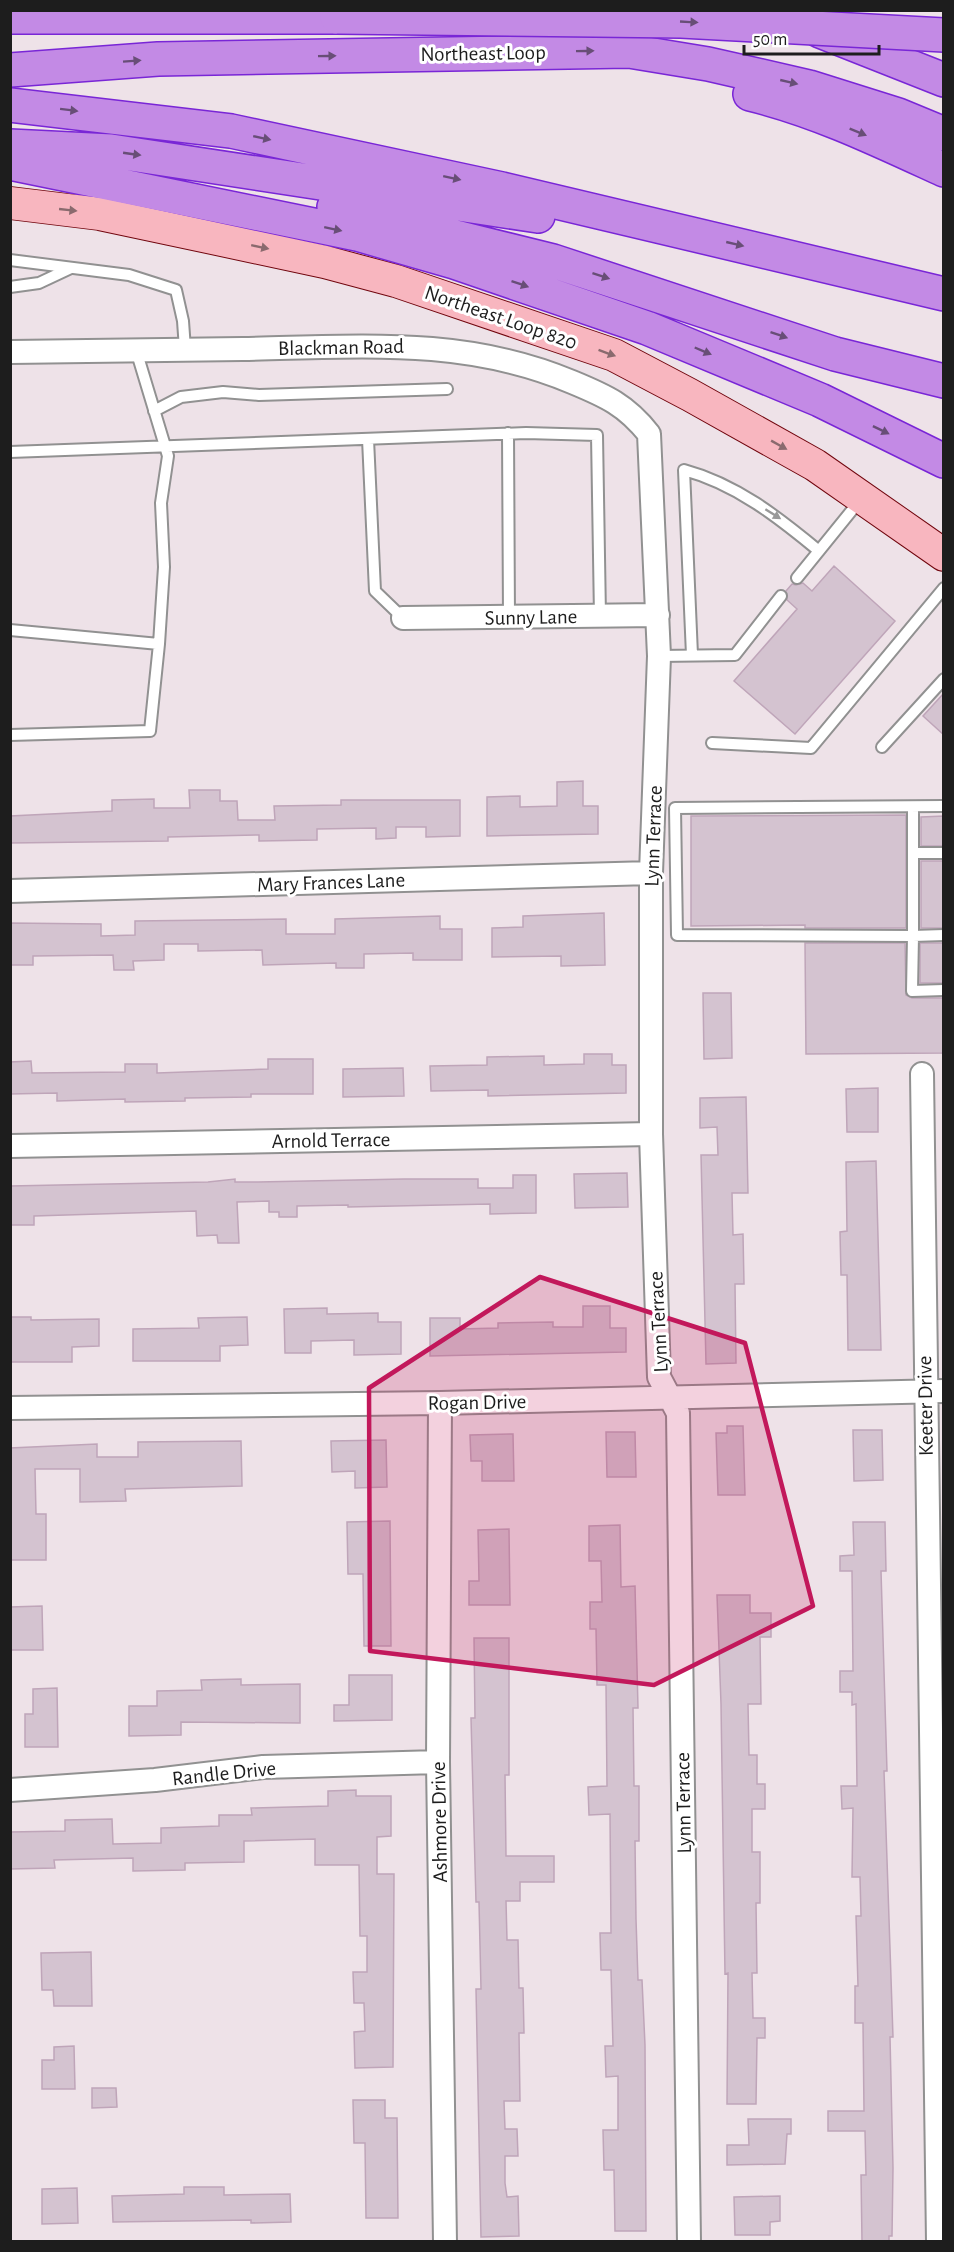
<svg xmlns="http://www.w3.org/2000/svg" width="954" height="2252" viewBox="0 0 954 2252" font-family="'Alegreya Sans',sans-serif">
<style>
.building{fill:#d4c3d0;stroke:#bfa5b9;stroke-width:1.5}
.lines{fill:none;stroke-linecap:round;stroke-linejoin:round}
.service-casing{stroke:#919191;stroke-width:14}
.minor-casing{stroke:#919191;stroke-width:26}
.secondary-casing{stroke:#71060e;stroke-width:34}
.motorway-casing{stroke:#7926d6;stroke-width:36}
.service{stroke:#fff;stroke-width:10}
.minor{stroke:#fff;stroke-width:22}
.secondary{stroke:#f8b6bf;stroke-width:32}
.motorway{stroke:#c38ae5;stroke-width:33}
.motorway-bridge-casing{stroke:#7926d6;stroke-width:36;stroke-linecap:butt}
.motorway-bridge{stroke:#c38ae5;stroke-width:33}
.oneway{fill:#684e77}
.oneway2{fill:#8a6a6e}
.oneway3{fill:#999}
.marked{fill:#c2185b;fill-opacity:0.2;stroke:#c2185b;stroke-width:4.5;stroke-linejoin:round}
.labels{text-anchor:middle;stroke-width:6;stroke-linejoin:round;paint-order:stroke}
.street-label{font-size:21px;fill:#1d1d1d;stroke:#fff}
</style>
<rect width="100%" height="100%" fill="#eee2e8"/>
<path class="building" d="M 834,566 L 895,621 L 795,734 L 734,681 L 797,609 L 787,600 L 786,591 L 792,584 L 796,585 L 803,583 L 812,591 Z
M 944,693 L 944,735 L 923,716 Z
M 583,781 L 583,806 L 598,806 L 598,834 L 487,836 L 487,797 L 520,796 L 520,807 L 557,806 L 557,782 Z
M 189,790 L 220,790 L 220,801 L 237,801 L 238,820 L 275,820 L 274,806 L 341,805 L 341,800 L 460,800 L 460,836 L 426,837 L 426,827 L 396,827 L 396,838 L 376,839 L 376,828 L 317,829 L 317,840 L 259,841 L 259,835 L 168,837 L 168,841 L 10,843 L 10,816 L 112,811 L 112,800 L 154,799 L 154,808 L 190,808 Z
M 906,815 L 906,928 L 805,928 L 805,925 L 691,926 L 691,816 Z
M 944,816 L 944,846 L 921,846 L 921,817 Z
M 921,861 L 944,861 L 944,928 L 921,928 Z
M 604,913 L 605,965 L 561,966 L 561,956 L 492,957 L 492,928 L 523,927 L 523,916 Z
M 440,916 L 440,929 L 462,929 L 462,960 L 413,960 L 413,953 L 364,954 L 364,968 L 336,968 L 336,963 L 263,965 L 262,950 L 198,951 L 198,944 L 164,944 L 164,960 L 133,961 L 134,970 L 114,970 L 113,955 L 33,956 L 33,965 L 10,965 L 10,923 L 101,924 L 101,936 L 135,935 L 135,921 L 286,919 L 286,934 L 335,934 L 335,919 Z
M 805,943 L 905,943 L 906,995 L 912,998 L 944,998 L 944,1053 L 806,1054 Z
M 920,943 L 944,943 L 944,983 L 920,983 Z
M 703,993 L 731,993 L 732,1058 L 704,1059 Z
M 584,1054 L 612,1054 L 612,1065 L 626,1065 L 626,1093 L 488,1096 L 488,1090 L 431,1091 L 430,1066 L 487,1065 L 487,1057 L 544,1056 L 544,1065 L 584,1064 Z
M 268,1059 L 313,1059 L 313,1094 L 251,1094 L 251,1097 L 185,1098 L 185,1101 L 125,1102 L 125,1099 L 57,1101 L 57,1093 L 10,1094 L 10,1062 L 31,1061 L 32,1073 L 125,1072 L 125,1064 L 157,1064 L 157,1073 L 268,1069 Z
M 403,1068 L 404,1096 L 343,1097 L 343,1069 Z
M 878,1088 L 878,1132 L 847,1132 L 846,1089 Z
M 746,1097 L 748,1193 L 732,1193 L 733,1235 L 743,1234 L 744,1284 L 735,1284 L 736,1363 L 706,1364 L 701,1155 L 718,1155 L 717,1127 L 700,1128 L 700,1098 Z
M 876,1161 L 881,1350 L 848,1350 L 847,1275 L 841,1275 L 840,1232 L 847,1231 L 846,1162 Z
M 627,1173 L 628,1207 L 575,1208 L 574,1174 Z
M 513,1175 L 536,1175 L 536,1213 L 490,1214 L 490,1204 L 348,1207 L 348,1205 L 297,1206 L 297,1217 L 279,1217 L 279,1212 L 269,1212 L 269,1201 L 237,1202 L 239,1243 L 218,1243 L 217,1235 L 197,1236 L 196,1211 L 34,1216 L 34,1225 L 10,1225 L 10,1186 L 208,1182 L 235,1179 L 235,1182 L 258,1182 L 404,1179 L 478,1179 L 478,1188 L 513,1188 Z
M 583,1306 L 610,1306 L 610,1328 L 626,1328 L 626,1352 L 430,1356 L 430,1318 L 460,1318 L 460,1329 L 498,1328 L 498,1323 L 553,1322 L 553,1327 L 583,1327 Z
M 327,1308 L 327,1314 L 378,1313 L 378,1322 L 401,1322 L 401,1354 L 354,1355 L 354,1340 L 311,1341 L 311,1353 L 285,1353 L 284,1309 Z
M 10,1317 L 31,1317 L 31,1320 L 99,1319 L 99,1346 L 72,1347 L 72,1362 L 10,1362 Z
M 247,1317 L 248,1345 L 220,1346 L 220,1361 L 133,1361 L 133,1329 L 199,1328 L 198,1318 Z
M 727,1426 L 743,1426 L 745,1495 L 718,1495 L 716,1433 L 727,1433 Z
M 853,1430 L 882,1430 L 883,1480 L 854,1481 Z
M 606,1432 L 635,1432 L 636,1477 L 607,1477 Z
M 513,1434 L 514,1481 L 482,1481 L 482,1461 L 471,1461 L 470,1435 Z
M 386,1440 L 387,1487 L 355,1488 L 355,1471 L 332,1472 L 331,1441 Z
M 241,1441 L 242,1486 L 125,1489 L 126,1501 L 80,1502 L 80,1469 L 35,1469 L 36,1514 L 46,1514 L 46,1560 L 10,1560 L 10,1448 L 97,1444 L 97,1457 L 138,1457 L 138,1442 Z
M 390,1521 L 391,1646 L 364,1646 L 363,1574 L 348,1574 L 347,1522 Z
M 853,1522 L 885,1522 L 886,1571 L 881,1571 L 887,1771 L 884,1771 L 893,2037 L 890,2037 L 893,2168 L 892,2236 L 889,2236 L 889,2241 L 862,2241 L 861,2175 L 866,2175 L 865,2131 L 828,2131 L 828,2111 L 864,2111 L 863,2023 L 855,2023 L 855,1986 L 858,1986 L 856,1916 L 861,1916 L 860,1877 L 852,1877 L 853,1808 L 842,1809 L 841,1786 L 857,1786 L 856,1704 L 852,1705 L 852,1692 L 840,1692 L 840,1671 L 853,1671 L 852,1571 L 840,1571 L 840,1556 L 854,1555 Z
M 620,1525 L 621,1587 L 635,1586 L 638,1708 L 633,1708 L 634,1786 L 639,1786 L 639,1841 L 635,1841 L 636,1919 L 638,1980 L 642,1980 L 645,2045 L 646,2231 L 615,2231 L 614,2170 L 604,2170 L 603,2130 L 618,2130 L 618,2076 L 606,2077 L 605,2046 L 613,2046 L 611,1970 L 601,1970 L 600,1933 L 611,1933 L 610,1814 L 589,1815 L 588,1787 L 607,1786 L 606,1685 L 597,1685 L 596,1629 L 590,1629 L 590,1602 L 602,1602 L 601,1561 L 589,1561 L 589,1526 Z
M 509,1529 L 510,1605 L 469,1605 L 469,1581 L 479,1581 L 478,1530 Z
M 717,1595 L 750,1595 L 750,1613 L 771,1613 L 771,1637 L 760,1637 L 761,1704 L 748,1704 L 749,1755 L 757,1755 L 757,1784 L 765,1784 L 765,1809 L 752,1809 L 752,1852 L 760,1852 L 760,1903 L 756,1903 L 757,1973 L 752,1973 L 753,2018 L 765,2018 L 765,2038 L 757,2038 L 756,2104 L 727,2104 L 728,1973 L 725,1974 L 721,1704 Z
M 42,1606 L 43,1650 L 10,1650 L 10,1607 Z
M 474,1638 L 509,1638 L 509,1775 L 505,1775 L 506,1856 L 554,1856 L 554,1882 L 520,1882 L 520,1901 L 506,1901 L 507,1940 L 518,1940 L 519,1988 L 523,1988 L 524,2033 L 519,2033 L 520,2101 L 504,2101 L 505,2129 L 517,2129 L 518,2156 L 505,2156 L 505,2183 L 507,2197 L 518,2196 L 519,2236 L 481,2237 L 476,1989 L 481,1989 L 479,1902 L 476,1902 L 471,1718 L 475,1718 Z
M 349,1675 L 392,1675 L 392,1720 L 334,1721 L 334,1705 L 349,1705 Z
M 241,1679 L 241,1685 L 300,1684 L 300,1723 L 181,1722 L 181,1735 L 129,1736 L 129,1706 L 157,1706 L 157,1691 L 202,1690 L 201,1680 Z
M 57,1688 L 58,1747 L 25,1747 L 25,1714 L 33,1714 L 33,1689 Z
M 356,1790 L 356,1796 L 391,1796 L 391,1836 L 377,1837 L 377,1874 L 394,1874 L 393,2067 L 355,2068 L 354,2032 L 365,2031 L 364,2003 L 354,2003 L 353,1972 L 367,1972 L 367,1936 L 360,1936 L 359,1865 L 315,1865 L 315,1839 L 244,1841 L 244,1862 L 185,1863 L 185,1870 L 133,1871 L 133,1858 L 54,1860 L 55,1868 L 10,1869 L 10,1832 L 65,1831 L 65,1820 L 112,1819 L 113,1844 L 161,1843 L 161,1828 L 219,1826 L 219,1815 L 252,1815 L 251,1808 L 328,1806 L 328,1791 Z
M 91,1952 L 92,2006 L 54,2006 L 53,1990 L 42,1990 L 41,1953 Z
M 74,2046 L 75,2089 L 42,2089 L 42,2060 L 54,2060 L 54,2047 Z
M 92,2088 L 116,2088 L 117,2107 L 92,2108 Z
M 353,2100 L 385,2100 L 385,2118 L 397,2118 L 398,2218 L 366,2218 L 365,2143 L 354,2143 Z
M 748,2119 L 791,2119 L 791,2134 L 787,2134 L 785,2164 L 727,2165 L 727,2145 L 749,2145 Z
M 184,2187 L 224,2187 L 224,2195 L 290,2194 L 291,2222 L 251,2223 L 251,2220 L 113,2222 L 112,2196 L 184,2194 Z
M 77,2188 L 78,2223 L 42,2224 L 42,2189 Z
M 780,2196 L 780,2221 L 770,2222 L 770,2235 L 735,2235 L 734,2197 Z"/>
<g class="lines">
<defs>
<path id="service" d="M 10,260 L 129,275 L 176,290 L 183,321 L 185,349
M 10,287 L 39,283 L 71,268
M 154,411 L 181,397 L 223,392 L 259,395 L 447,389
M 508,433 L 509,617
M 368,439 L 375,591 L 403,618
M 10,452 L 526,433 L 597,435 L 600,616
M 797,578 L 861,499
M 10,630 L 159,644 L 164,567 L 161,503 L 168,456 L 136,350
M 692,655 L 684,470 C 736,484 778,517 819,551
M 659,656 L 735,655 L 781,596
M 10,735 L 150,731 L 159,644
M 712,743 L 811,748 L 944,588
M 882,747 L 944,679
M 944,806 L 675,808 L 677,935 L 913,936 L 912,991 L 944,990
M 913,807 L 913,936 L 944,935
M 913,853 L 944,853"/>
<path id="minor" d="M 10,352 C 88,351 165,350 242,349 C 357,347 463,336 572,382 C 606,396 626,405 649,434 L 659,656 L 651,873 L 651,1134 L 659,1377 L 678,1413 L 689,2242
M 403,618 L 658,615
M 10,891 L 651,873
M 922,1074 L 938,2242
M 10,1146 L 651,1134
M 440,1403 L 438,1762 L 445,2242
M 10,1408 L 440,1403 L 944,1391
M 10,1790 L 155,1780 L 263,1767 L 438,1762"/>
<path id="secondary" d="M 10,203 L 100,214 L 325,262 L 396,281 L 614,355 L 690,395 L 815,465 L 944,555"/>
<path id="motorway" d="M 10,17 L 337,17
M 820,31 L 944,80
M 10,70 L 158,59 L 629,51 L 708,64 L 809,87 L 898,115 L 944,134
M 750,94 C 817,110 881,141 944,170
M 10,105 L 231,131 L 502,189 L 944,294
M 10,146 L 111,151 L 538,216
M 10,163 L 357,234 L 454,262 L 647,328 L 820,400 L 944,461
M 334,207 L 553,261 L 835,354 L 944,381"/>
</defs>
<use href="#service" class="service-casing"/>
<use href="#minor" class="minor-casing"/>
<use href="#secondary" class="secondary-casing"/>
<use href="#motorway" class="motorway-casing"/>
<use href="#service" class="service"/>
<use href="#minor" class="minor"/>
<use href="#secondary" class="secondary"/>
<use href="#motorway" class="motorway"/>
<defs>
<path id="motorway-bridge" d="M 337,17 L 681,21 L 944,35"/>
</defs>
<use href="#motorway-bridge" class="motorway-bridge-casing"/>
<use href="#motorway-bridge" class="motorway-bridge"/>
</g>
<defs><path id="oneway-solid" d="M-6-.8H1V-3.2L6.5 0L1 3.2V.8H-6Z" transform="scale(1.5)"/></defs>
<g class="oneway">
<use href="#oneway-solid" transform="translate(689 22) rotate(3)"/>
<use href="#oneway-solid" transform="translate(585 51) rotate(-1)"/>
<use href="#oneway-solid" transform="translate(327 56) rotate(-1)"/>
<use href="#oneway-solid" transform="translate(132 61) rotate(-4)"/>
<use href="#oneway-solid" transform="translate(789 82) rotate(13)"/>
<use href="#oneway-solid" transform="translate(69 110) rotate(7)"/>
<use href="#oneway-solid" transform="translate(858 132) rotate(22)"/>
<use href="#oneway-solid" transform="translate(262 138) rotate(12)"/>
<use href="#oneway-solid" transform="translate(132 154) rotate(8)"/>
<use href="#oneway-solid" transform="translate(452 178) rotate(12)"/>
<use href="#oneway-solid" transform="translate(333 229) rotate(12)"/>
<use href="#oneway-solid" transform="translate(735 244) rotate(13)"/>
<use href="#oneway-solid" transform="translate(601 276) rotate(18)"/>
<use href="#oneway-solid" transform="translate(520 284) rotate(19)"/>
<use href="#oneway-solid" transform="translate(779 335) rotate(19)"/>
<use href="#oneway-solid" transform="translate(703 351) rotate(23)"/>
<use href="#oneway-solid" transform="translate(881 430) rotate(26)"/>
</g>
<g class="oneway2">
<use href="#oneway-solid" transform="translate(68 210) rotate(6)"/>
<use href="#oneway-solid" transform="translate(260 247) rotate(12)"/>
<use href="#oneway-solid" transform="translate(607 353) rotate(20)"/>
<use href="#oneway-solid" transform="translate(779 445) rotate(29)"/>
</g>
<use class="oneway3" href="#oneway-solid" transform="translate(773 514) rotate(32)"/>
<path class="marked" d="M 540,1277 L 745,1343 L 813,1606 L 654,1685 L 370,1651 L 369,1388 Z"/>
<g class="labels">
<g class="street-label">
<text transform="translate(483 53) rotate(-1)" y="7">Northeast Loop</text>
<text transform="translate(501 317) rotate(19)" y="7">Northeast Loop 820</text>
<text transform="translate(341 347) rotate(-1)" y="7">Blackman Road</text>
<text transform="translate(531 617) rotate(-1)" y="7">Sunny Lane</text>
<text transform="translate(653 836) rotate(-88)" y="7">Lynn Terrace</text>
<text transform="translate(331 882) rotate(-2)" y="7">Mary Frances Lane</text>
<text transform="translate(331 1140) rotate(-1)" y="7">Arnold Terrace</text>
<text transform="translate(658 1322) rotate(-93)" y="7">Lynn Terrace</text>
<text transform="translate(477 1402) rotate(-1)" y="7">Rogan Drive</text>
<text transform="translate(925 1406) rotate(-91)" y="7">Keeter Drive</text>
<text transform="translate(224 1773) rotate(-6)" y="7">Randle Drive</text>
<text transform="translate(683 1803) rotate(-91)" y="7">Lynn Terrace</text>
<text transform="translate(439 1822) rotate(-91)" y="7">Ashmore Drive</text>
</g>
</g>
<rect width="954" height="2252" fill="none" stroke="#1d1d1d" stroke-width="24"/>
<path d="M744 45v9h135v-9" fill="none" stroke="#1d1d1d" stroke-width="3"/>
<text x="753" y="45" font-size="18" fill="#1d1d1d" stroke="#ffffff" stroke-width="4.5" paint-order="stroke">50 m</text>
</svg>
